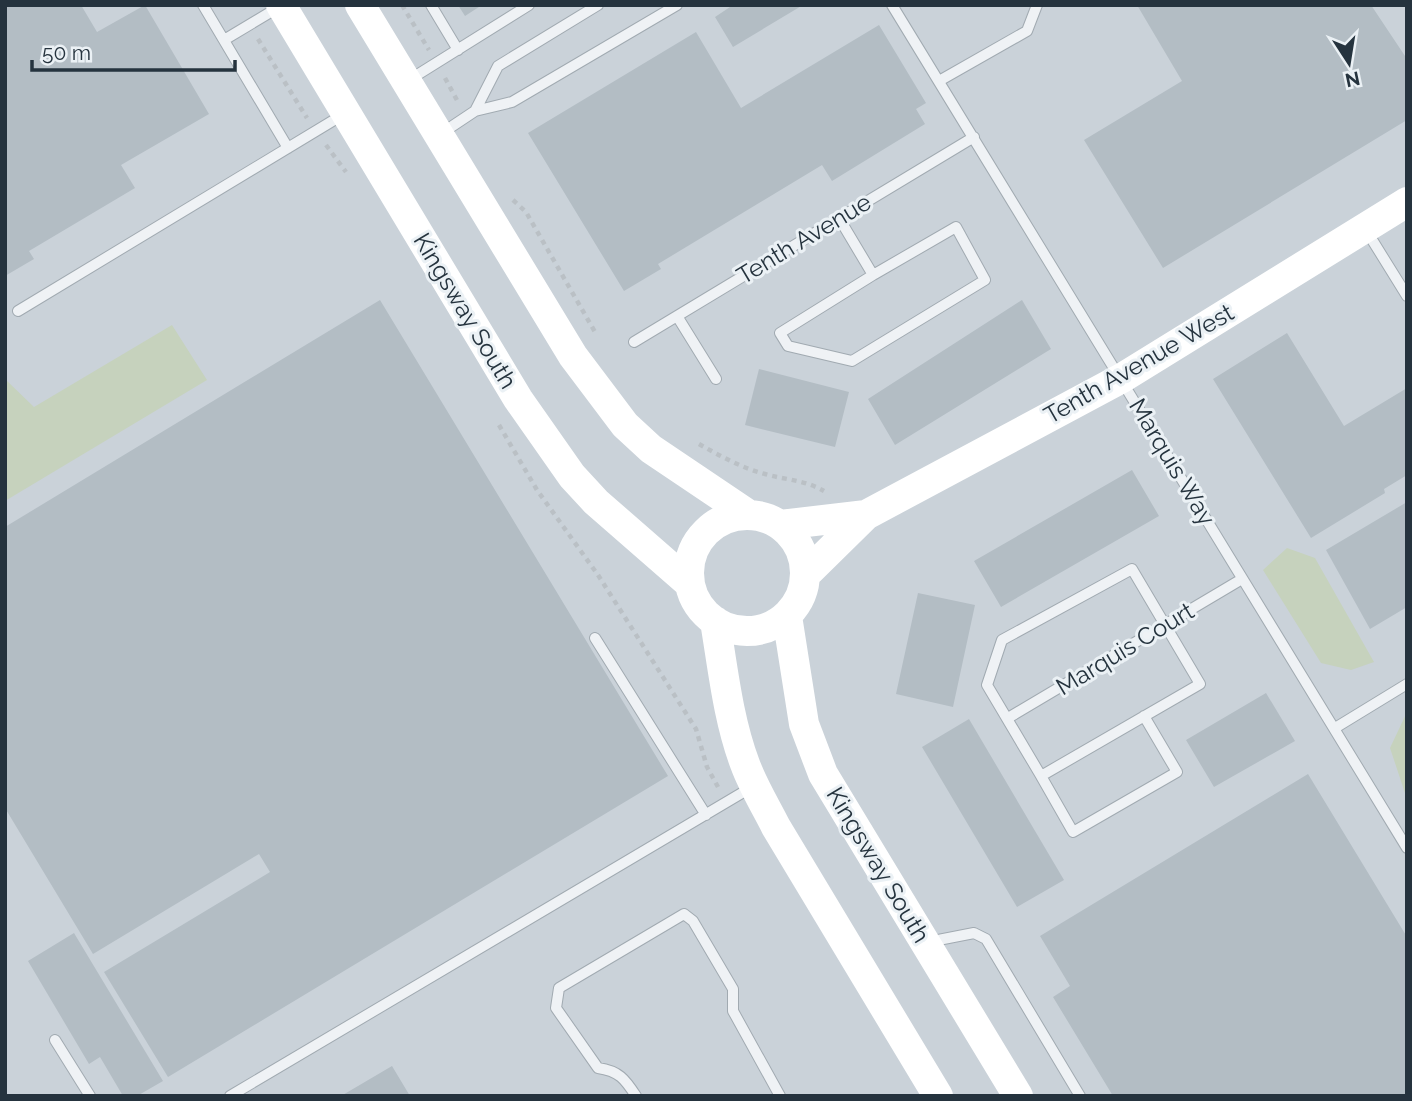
<svg xmlns="http://www.w3.org/2000/svg" width="1412" height="1101" viewBox="0 0 1412 1101" font-family="Raleway,sans-serif">
<style>
.built{fill:#cad2d9}
.green{fill:#c6d2bd}
.building{fill:#b3bdc4}
.lines{fill:none;stroke-linecap:round;stroke-linejoin:round}
.lane-casing{stroke:#a1aab1;stroke-width:12}
.path{stroke:#bac0c5;stroke-width:4.5;stroke-dasharray:5 5;stroke-linecap:butt}
.lane{stroke:#eff2f5;stroke-width:10}
.secondary{stroke:#fff;stroke-width:30}
.labels{text-anchor:middle;stroke-width:6;stroke-linejoin:round;paint-order:stroke}
.street-label{font-size:24px;fill:#25333e;stroke:#ebf1f5}
</style>
<rect width="100%" height="100%" fill="#dce2e7"/>
<path class="built" d="M 5,5 L 1407,5 L 1407,1096 L 5,1096 Z"/>
<path class="green" d="M 172,325 L 207,380 L 5,501 L 5,379 L 34,407 Z
M 1287,548 L 1315,558 L 1374,662 L 1351,670 L 1321,663 L 1263,570 Z
M 1407,712 L 1407,799 L 1390,748 Z"/>
<path class="building" d="M 5,5 L 81,5 L 97,32 L 145,5 L 209,114 L 121,165 L 135,188 L 29,251 L 34,259 L 5,276 Z
M 458,5 L 482,5 L 465,16 Z
M 733,5 L 803,5 L 733,47 L 715,17 Z
M 1137,5 L 1371,5 L 1407,59 L 1407,120 L 1163,268 L 1084,140 L 1182,81 Z
M 879,25 L 926,103 L 916,109 L 925,124 L 832,181 L 822,165 L 658,264 L 661,269 L 624,291 L 528,133 L 696,32 L 741,108 Z
M 380,300 L 668,776 L 168,1077 L 104,972 L 270,872 L 259,854 L 93,954 L 5,808 L 5,527 Z
M 1022,300 L 1051,349 L 895,445 L 868,399 Z
M 1287,333 L 1344,426 L 1407,388 L 1407,475 L 1384,489 L 1385,493 L 1311,538 L 1213,379 Z
M 759,369 L 849,392 L 835,447 L 745,425 Z
M 1132,470 L 1159,516 L 1001,607 L 974,561 Z
M 1407,502 L 1407,607 L 1370,629 L 1326,550 Z
M 918,593 L 975,605 L 953,707 L 896,694 Z
M 1266,693 L 1295,741 L 1214,787 L 1186,740 Z
M 969,719 L 1064,880 L 1017,907 L 922,747 Z
M 1308,774 L 1407,937 L 1407,1096 L 1113,1096 L 1053,997 L 1070,986 L 1040,936 Z
M 74,933 L 163,1081 L 137,1096 L 123,1096 L 100,1057 L 89,1064 L 28,961 Z
M 392,1066 L 410,1096 L 341,1096 Z"/>
<g class="lines">
<defs>
<path id="lane" d="M 203,5 L 288,148
M 431,5 L 458,50
M 892,5 L 1407,848
M 224,40 L 279,7
M 409,80 L 529,5
M 939,81 L 1027,31 L 1037,5
M 475,111 L 512,102 L 677,5
M 439,135 L 475,111 L 498,66 L 598,5
M 839,218 L 873,275 L 956,227 L 985,280 L 852,361 L 788,346 L 780,333 L 873,275
M 1366,230 L 1407,296
M 18,311 L 344,114
M 677,316 L 716,379
M 634,342 L 974,137
M 1132,569 L 1200,684 L 1041,776 L 987,685 L 1002,640 Z
M 595,638 L 706,815
M 1008,718 L 1242,579
M 1335,728 L 1407,684
M 1041,776 L 1073,832 L 1177,772 L 1144,716
M 928,942 L 974,933 L 986,939 L 1080,1096
M 55,1040 L 90,1096
M 230,1096 L 752,787
M 636,1096 C 625,1079 619,1071 598,1068 L 556,1008 L 559,988 L 684,914 L 693,921 L 733,989 L 733,1011 L 780,1096"/>
</defs>
<use href="#lane" class="lane-casing"/>
<path class="path" d="M 402,5 L 429,50
M 258,39 L 307,118
M 445,78 L 458,102
M 326,145 L 346,172
M 513,200 L 526,212 L 595,332
M 499,425 L 537,490 L 598,575 L 696,729 L 707,767 L 718,787
M 699,444 C 720,456 742,468 765,474 C 786,480 805,480 824,491"/>
<use href="#lane" class="lane"/>
<path class="secondary" d="M 281,5 L 518,399 L 572,476 L 596,502 L 690,584
M 360,5 L 573,356 L 625,425 L 651,449 L 749,515
M689 573a58 58 0 1 1 116 0a58 58 0 1 1-116 0Z
M 780,525 L 866,515
M 805,575 L 866,515 L 1122,378 L 1407,202
M 787,616 L 804,724 L 823,774 L 1018,1096
M 715,621 C 723,669 728,719 745,764 C 753,786 766,807 776,827 L 938,1096"/>
</g>
<g class="labels">
<g class="street-label">
<text transform="translate(804 239) rotate(-31)" y="8">Tenth Avenue</text>
<text transform="translate(465 311) rotate(59)" y="8">Kingsway South</text>
<text transform="translate(1139 364) rotate(-30)" y="8">Tenth Avenue West</text>
<text transform="translate(1172 462) rotate(59)" y="8">Marquis Way</text>
<text transform="translate(1125 649) rotate(-31)" y="8">Marquis Court</text>
<text transform="translate(878 865) rotate(59)" y="8">Kingsway South</text>
</g>
</g>
<rect width="1412" height="1101" fill="none" stroke="#25333e" stroke-width="14"/>
<g transform="translate(1349 63) rotate(168)" stroke="#ebf1f5" stroke-width="5" paint-order="stroke">
<path d="M0-5L12 26L0 18L-12 26Z" fill="#25333e"/>
<text y="-10" font-size="19" font-weight="bold" text-anchor="middle" fill="#25333e">N</text>
</g>
<path d="M32 60v10h203v-10" fill="none" stroke="#25333e" stroke-width="3.5"/>
<text x="42" y="60" font-size="21" fill="#25333e" stroke="#ebf1f5" stroke-width="5" paint-order="stroke">50 m</text>
</svg>
